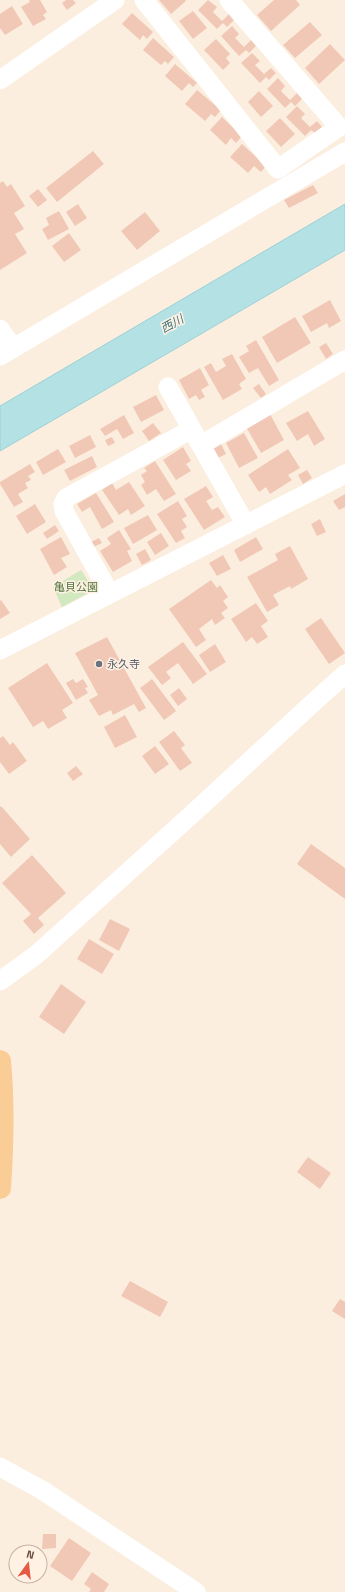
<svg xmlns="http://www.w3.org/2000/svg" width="345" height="1592" viewBox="0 0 345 1592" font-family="'Titillium Web','Noto Sans JP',sans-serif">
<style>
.green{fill:#d2e8be}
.water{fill:#b4e1e4;stroke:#9ad1d6}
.building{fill:#f1c8b6}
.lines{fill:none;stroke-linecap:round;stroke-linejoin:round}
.street{stroke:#fff;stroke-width:19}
.primary{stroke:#fbcd96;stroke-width:22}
.worship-dot{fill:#6b7280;stroke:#fff2e4;stroke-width:1.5}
.labels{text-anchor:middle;stroke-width:3;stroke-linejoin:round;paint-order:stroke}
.park-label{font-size:11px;fill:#547740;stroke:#fff2e4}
.worship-label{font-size:11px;fill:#5b616d;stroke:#fff2e4;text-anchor:start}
.water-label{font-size:12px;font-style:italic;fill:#3f787e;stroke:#fff2e4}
</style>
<rect width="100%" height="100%" fill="#fceede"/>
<path class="green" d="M 81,570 L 92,587 L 90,592 L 62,607 L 53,587 Z"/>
<path class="water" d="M 345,204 L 345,250 L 0,451 L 0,406 Z"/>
<path class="building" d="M 29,0 L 40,0 L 47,12 L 43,15 L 46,19 L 33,26 L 21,7 L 30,2 Z
M 66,0 L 73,0 L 76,3 L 67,10 L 62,3 Z
M 159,0 L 185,0 L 186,1 L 171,14 Z
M 208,0 L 217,7 L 213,12 L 222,21 L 229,14 L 234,20 L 227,27 L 223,23 L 217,29 L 198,10 Z
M 274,0 L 296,0 L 300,5 L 271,31 L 257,15 Z
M 12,6 L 23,24 L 5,35 L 0,28 L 0,14 Z
M 193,11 L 207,28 L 193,39 L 179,21 Z
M 132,13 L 153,32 L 147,39 L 143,35 L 140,40 L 122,24 Z
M 310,22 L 322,35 L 295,58 L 283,45 Z
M 232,26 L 239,34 L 235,38 L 244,47 L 251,40 L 256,46 L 249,53 L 246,50 L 239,56 L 221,36 Z
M 153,38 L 174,57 L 168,64 L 165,61 L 161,65 L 143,50 Z
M 216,39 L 230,54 L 226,58 L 230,63 L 223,70 L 204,50 Z
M 330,44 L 345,60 L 319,84 L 305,68 Z
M 252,53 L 260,61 L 255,65 L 264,74 L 271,68 L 276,73 L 269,80 L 266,77 L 260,83 L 241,63 Z
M 175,64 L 197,83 L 193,87 L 189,83 L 182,91 L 165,76 Z
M 278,78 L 285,86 L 281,91 L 290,100 L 297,93 L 302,99 L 295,106 L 291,102 L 285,108 L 267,89 Z
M 197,90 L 221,110 L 215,117 L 211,114 L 205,121 L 185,104 Z
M 259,91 L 273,106 L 261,117 L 248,102 Z
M 297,106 L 305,114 L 301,118 L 310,127 L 317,121 L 322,127 L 315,133 L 311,130 L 305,136 L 286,117 Z
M 222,117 L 242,136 L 236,143 L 231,138 L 226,145 L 210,130 Z
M 280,118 L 295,134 L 281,147 L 266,131 Z
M 242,144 L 266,166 L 261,172 L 254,166 L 248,173 L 230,157 Z
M 93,151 L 104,164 L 57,202 L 46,188 Z
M 3,181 L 7,187 L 11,184 L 25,206 L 14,213 L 24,229 L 15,234 L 27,253 L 0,270 L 0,183 Z
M 313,185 L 318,193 L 289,208 L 284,200 Z
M 38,189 L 47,200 L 38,207 L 29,196 Z
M 78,204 L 87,218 L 75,226 L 66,212 Z
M 59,211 L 69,229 L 48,240 L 42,229 L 49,225 L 46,218 Z
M 145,212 L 160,231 L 137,250 L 121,231 Z
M 69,233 L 81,250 L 64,262 L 52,246 Z
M 330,300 L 341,321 L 329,328 L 327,323 L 311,332 L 302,316 Z
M 295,317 L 311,343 L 277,363 L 262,337 Z
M 256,340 L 279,380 L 269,386 L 258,368 L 249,373 L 239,357 L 249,351 L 246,346 Z
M 326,343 L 333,354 L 326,359 L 319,347 Z
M 232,354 L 246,379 L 239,384 L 242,389 L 223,400 L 204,367 L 211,363 L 216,372 L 226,366 L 222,359 Z
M 200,368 L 209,385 L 201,390 L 205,397 L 199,400 L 196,395 L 189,399 L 179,380 Z
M 259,384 L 266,394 L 261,398 L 253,388 Z
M 156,395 L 164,410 L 141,422 L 133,407 Z
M 308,411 L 325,439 L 314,446 L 308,434 L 297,441 L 286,423 Z
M 270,414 L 284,440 L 261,453 L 246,427 Z
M 124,415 L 134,433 L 123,439 L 117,429 L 105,436 L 100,429 Z
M 153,423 L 161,433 L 149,441 L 142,431 Z
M 244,433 L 258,458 L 239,468 L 226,443 Z
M 90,435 L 96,447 L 75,458 L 69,446 Z
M 112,437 L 115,443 L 108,446 L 105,440 Z
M 220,442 L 226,454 L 218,458 L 212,447 Z
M 183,447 L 191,461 L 186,464 L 191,471 L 176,480 L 163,460 Z
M 58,449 L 66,462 L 43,475 L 36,462 Z
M 288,449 L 300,468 L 288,475 L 292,480 L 270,494 L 266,487 L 259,492 L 248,475 Z
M 92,456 L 97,467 L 70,481 L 64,470 Z
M 155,461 L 176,494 L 164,501 L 156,489 L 147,495 L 141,485 L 145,482 L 141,475 L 147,471 L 144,468 Z
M 30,464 L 35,472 L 28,476 L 31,480 L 25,483 L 28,488 L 18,494 L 23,502 L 14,507 L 0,484 L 0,482 Z
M 307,470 L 312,478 L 303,484 L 298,475 Z
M 129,482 L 145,506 L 131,515 L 128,509 L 119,515 L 102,490 L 112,483 L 116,490 Z
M 206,486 L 213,497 L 206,501 L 212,510 L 218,507 L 225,517 L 204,530 L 184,499 Z
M 96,493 L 114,522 L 102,529 L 90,507 L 82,512 L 77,504 Z
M 345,494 L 345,507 L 339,510 L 333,501 Z
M 178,501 L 187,516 L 182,519 L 187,527 L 181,531 L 185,538 L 176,543 L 157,514 Z
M 35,504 L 46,522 L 27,534 L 16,516 Z
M 148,515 L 157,530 L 133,544 L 124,528 Z
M 320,519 L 326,532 L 317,536 L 311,524 Z
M 55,525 L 59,531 L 47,539 L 43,533 Z
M 119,530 L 131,549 L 127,551 L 132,561 L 113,572 L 100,551 L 111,544 L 107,538 Z
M 161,533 L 169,546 L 155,555 L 147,542 Z
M 61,537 L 70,554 L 61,558 L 67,567 L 54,575 L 40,549 Z
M 256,537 L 263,549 L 240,562 L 234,550 Z
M 99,538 L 102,543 L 93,547 L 91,542 Z
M 290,546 L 308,579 L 291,589 L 290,586 L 273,595 L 279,605 L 267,612 L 247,577 L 278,560 L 275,554 Z
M 145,549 L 151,560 L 142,565 L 136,554 Z
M 223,555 L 231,569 L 217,576 L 209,563 Z
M 211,580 L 217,588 L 220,585 L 228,597 L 223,601 L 228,608 L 221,613 L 225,618 L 215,625 L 212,619 L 199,629 L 206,640 L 196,647 L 169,609 Z
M 1,600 L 10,613 L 0,619 L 0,601 Z
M 256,603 L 268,621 L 261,626 L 268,637 L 257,644 L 252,637 L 246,642 L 231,619 Z
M 321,618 L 345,653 L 329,664 L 305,629 Z
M 107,637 L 146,708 L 139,712 L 134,704 L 113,715 L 111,710 L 99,716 L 89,700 L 98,695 L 75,653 Z
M 183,642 L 207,674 L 193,684 L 178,663 L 166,672 L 171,678 L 162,685 L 148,667 Z
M 215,644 L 226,662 L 210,672 L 199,655 Z
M 47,663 L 73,703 L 62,710 L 67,718 L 48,729 L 43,721 L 33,727 L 8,688 Z
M 73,679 L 76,683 L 83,679 L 88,687 L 85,688 L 88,693 L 76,700 L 66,683 Z
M 152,679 L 176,711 L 164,720 L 140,688 Z
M 179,688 L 187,699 L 178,706 L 170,695 Z
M 125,715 L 137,737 L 115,748 L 104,727 Z
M 174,731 L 185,745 L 181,748 L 192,763 L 180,771 L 159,742 Z
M 3,736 L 10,745 L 13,742 L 27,761 L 9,774 L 0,762 L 0,738 Z
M 155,746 L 169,764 L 155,774 L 142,756 Z
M 76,766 L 83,774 L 73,781 L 67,773 Z
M 1,806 L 30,839 L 11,857 L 0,844 L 0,807 Z
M 311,844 L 345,868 L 345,899 L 297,864 Z
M 32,855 L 66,893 L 38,918 L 44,925 L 34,934 L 23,921 L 31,914 L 2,883 Z
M 110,919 L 130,929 L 119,951 L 99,940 Z
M 89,939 L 114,954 L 102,974 L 77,959 Z
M 61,984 L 86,1002 L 64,1034 L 39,1017 Z
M 308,1157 L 331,1173 L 320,1189 L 297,1172 Z
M 130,1281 L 168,1302 L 160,1317 L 121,1296 Z
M 340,1299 L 345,1302 L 345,1319 L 332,1311 Z
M 43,1534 L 56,1534 L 56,1548 L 42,1549 Z
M 69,1538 L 91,1553 L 72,1581 L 50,1566 Z
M 92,1572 L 109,1584 L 104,1592 L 89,1592 L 91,1589 L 84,1584 Z"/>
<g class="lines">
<path class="street" d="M 144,0 L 278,169 L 339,127 L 229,0
M 0,80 L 115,0
M 0,329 L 13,348
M 0,356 L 345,152
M 168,387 L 246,525
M 201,445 L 345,360
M 110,594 L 64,511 L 63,504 L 66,498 L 192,429
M 0,650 L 345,474
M 0,981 L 36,955 L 190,816 L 316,700 L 345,674
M 0,1467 L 42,1490 L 196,1592"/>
<path class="primary" d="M 0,1061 C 4,1103 3,1145 0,1188"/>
</g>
<circle class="worship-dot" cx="99" cy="664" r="4"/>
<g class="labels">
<g class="park-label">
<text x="76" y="591">亀貝公園</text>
</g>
<g class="worship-label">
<text x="107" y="668">永久寺</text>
</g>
<g class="water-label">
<text transform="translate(172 324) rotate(-29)" y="4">西川</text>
</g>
</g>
<g transform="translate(28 1564) rotate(15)"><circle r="19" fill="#fff2e4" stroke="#c6b2a5"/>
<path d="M0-3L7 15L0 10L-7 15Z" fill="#e55a43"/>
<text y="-6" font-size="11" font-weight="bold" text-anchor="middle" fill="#715247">N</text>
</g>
</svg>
